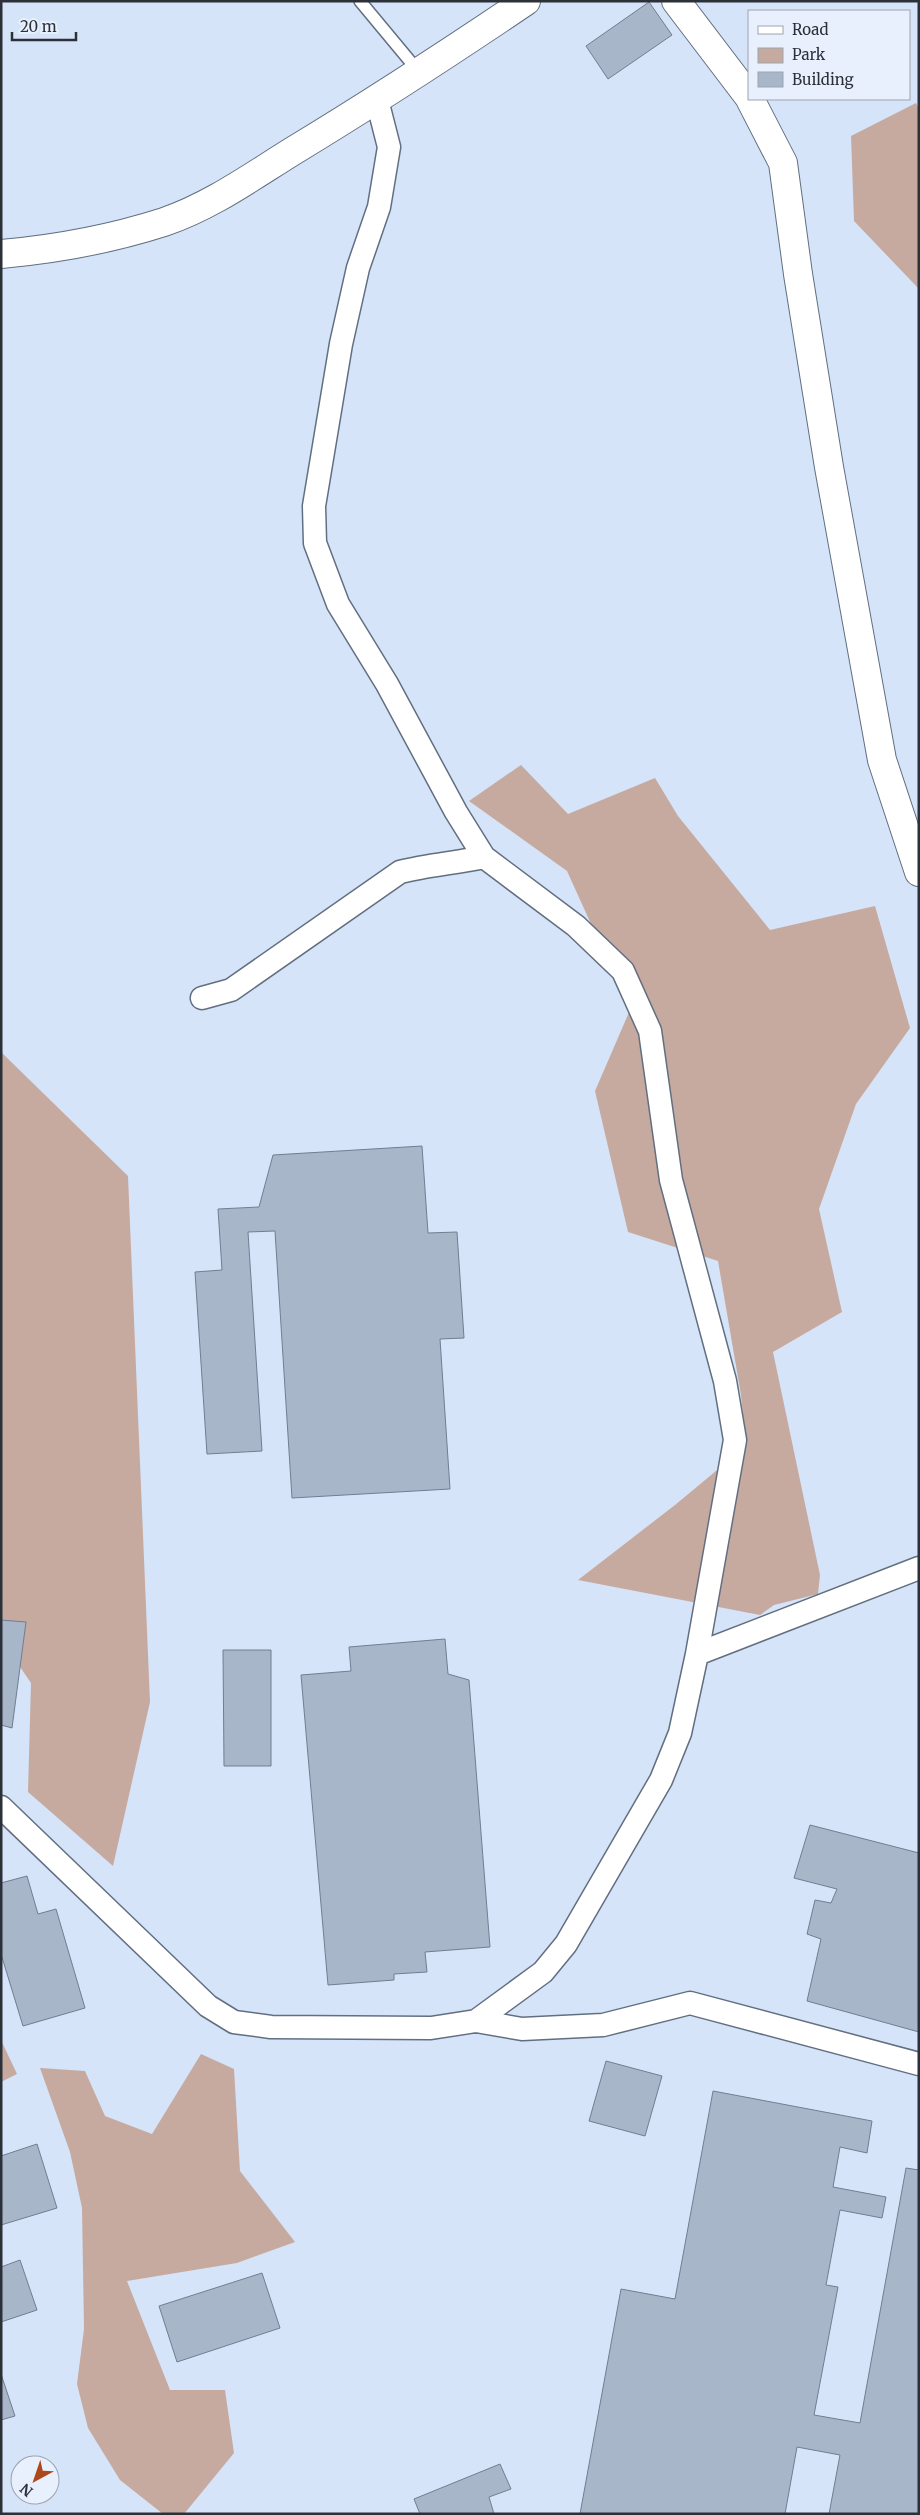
<svg xmlns="http://www.w3.org/2000/svg" width="920" height="2515" viewBox="0 0 920 2515" font-family="Merriweather,serif">
<style>
.green{fill:#c7aa9f}
.building{fill:#a8b6ca;stroke:#717e91}
.lines{fill:none;stroke-linecap:round;stroke-linejoin:round}
.service-casing{stroke:#626f81;stroke-width:14}
.minor-casing{stroke:#626f81;stroke-width:25}
.tertiary-casing{stroke:#626f81;stroke-width:30}
.service{stroke:#fff;stroke-width:11}
.minor{stroke:#fff;stroke-width:22}
.tertiary{stroke:#fff;stroke-width:28}
</style>
<rect width="100%" height="100%" fill="#d5e4f8"/>
<path class="green" d="M 916,103 L 919,109 L 919,289 L 854,221 L 851,136 Z
M 521,765 L 568,814 L 655,778 L 678,816 L 770,930 L 875,906 L 910,1028 L 856,1104 L 819,1209 L 842,1312 L 773,1352 L 820,1575 L 818,1594 L 774,1605 L 760,1615 L 578,1580 L 675,1505 L 746,1446 L 741,1395 L 718,1261 L 628,1232 L 595,1091 L 630,1010 L 567,871 L 469,801 Z
M 1,1052 L 128,1176 L 150,1702 L 113,1866 L 28,1792 L 31,1683 L 1,1639 Z
M 1,2040 L 17,2074 L 1,2082 Z
M 201,2054 L 234,2069 L 240,2171 L 295,2242 L 237,2263 L 127,2281 L 170,2390 L 225,2390 L 234,2453 L 184,2514 L 163,2514 L 120,2480 L 88,2428 L 77,2384 L 84,2329 L 82,2208 L 70,2152 L 40,2068 L 85,2071 L 105,2116 L 152,2134 Z"/>
<path class="building" d="M 649,2 L 672,35 L 608,79 L 586,46 Z
M 422,1146 L 428,1233 L 457,1232 L 464,1338 L 440,1339 L 450,1489 L 292,1498 L 275,1231 L 248,1232 L 262,1451 L 207,1454 L 195,1272 L 222,1270 L 218,1209 L 259,1207 L 273,1155 Z
M 1,1620 L 26,1622 L 12,1728 L 1,1725 Z
M 445,1639 L 448,1674 L 469,1680 L 490,1947 L 425,1952 L 427,1972 L 394,1974 L 394,1980 L 328,1985 L 301,1675 L 351,1671 L 349,1647 Z
M 223,1650 L 271,1650 L 271,1766 L 224,1766 Z
M 810,1825 L 919,1853 L 919,2032 L 807,2001 L 821,1939 L 807,1934 L 815,1900 L 831,1903 L 837,1889 L 794,1878 Z
M 27,1876 L 38,1914 L 56,1909 L 85,2008 L 23,2026 L 1,1954 L 1,1883 Z
M 606,2061 L 662,2076 L 645,2136 L 589,2121 Z
M 713,2091 L 872,2121 L 867,2153 L 840,2147 L 833,2187 L 886,2197 L 882,2218 L 840,2210 L 826,2285 L 838,2287 L 814,2415 L 860,2423 L 906,2168 L 919,2170 L 919,2514 L 829,2514 L 840,2455 L 797,2447 L 785,2514 L 580,2514 L 621,2289 L 675,2299 Z
M 37,2144 L 57,2208 L 1,2225 L 1,2156 Z
M 20,2260 L 37,2310 L 1,2322 L 1,2267 Z
M 262,2273 L 280,2328 L 177,2362 L 159,2306 Z
M 1,2374 L 15,2416 L 1,2420 Z
M 500,2464 L 511,2489 L 489,2497 L 494,2514 L 420,2514 L 414,2499 Z"/>
<g class="lines">
<defs>
<path id="service" d="M 360,1 L 419,72"/>
<path id="minor" d="M 377,100 L 389,147 L 379,207 L 358,268 L 341,344 L 314,506 L 315,543 L 338,604 L 387,684 L 456,812 L 484,857
M 697,1654 L 919,1568
M 1,1807 L 208,2006 L 234,2022 L 271,2027 L 431,2028 L 476,2021 L 543,1972 L 566,1944 L 661,1780 L 680,1733 L 697,1654 L 735,1440 L 725,1381 L 671,1180 L 650,1031 L 623,971 L 576,926 L 484,857 C 456,863 428,865 400,872 L 231,990 L 202,998
M 476,2021 L 522,2029 L 603,2025 L 690,2003 L 919,2064"/>
<path id="tertiary" d="M 676,1 L 749,97
M 750,99 L 783,163 L 798,274 L 829,467 L 882,760 L 919,872
M 1,254 C 57,249 111,239 164,222 C 211,206 251,177 293,151 C 372,103 449,53 526,1"/>
</defs>
<use href="#service" class="service-casing"/>
<use href="#minor" class="minor-casing"/>
<use href="#tertiary" class="tertiary-casing"/>
<use href="#service" class="service"/>
<use href="#minor" class="minor"/>
<use href="#tertiary" class="tertiary"/>
</g>
<rect width="920" height="2515" fill="none" stroke="#2c3139" stroke-width="5"/>
<rect x="748" y="10" width="162" height="90" fill="#e8f0fd" stroke="#9da4af"/>
<rect x="758" y="26" width="25" height="8" fill="#ffffff" stroke="#9da4af"/>
<text x="792" y="35" font-size="15" fill="#2c3139">Road</text>
<rect x="758" y="48" width="25" height="15" fill="#c7aa9f" stroke="#9da4af"/>
<text x="792" y="60" font-size="15" fill="#2c3139">Park</text>
<rect x="758" y="72" width="25" height="15" fill="#a8b6ca" stroke="#9da4af"/>
<text x="792" y="85" font-size="15" fill="#2c3139">Building</text>
<g transform="translate(35 2480) rotate(220)"><circle r="24" fill="#e8f0fd" stroke="#9da4af"/>
<path d="M0-4L9 19L0 12L-9 19Z" fill="#ad481a"/>
<text y="-8" font-size="14" font-weight="bold" text-anchor="middle" fill="#2c3139">N</text>
</g>
<path d="M12 32v8h64v-8" fill="none" stroke="#2c3139" stroke-width="2.5"/>
<text x="20" y="32" font-size="15" fill="#2c3139" stroke="#e8f0fd" stroke-width="4" paint-order="stroke">20 m</text>
</svg>
